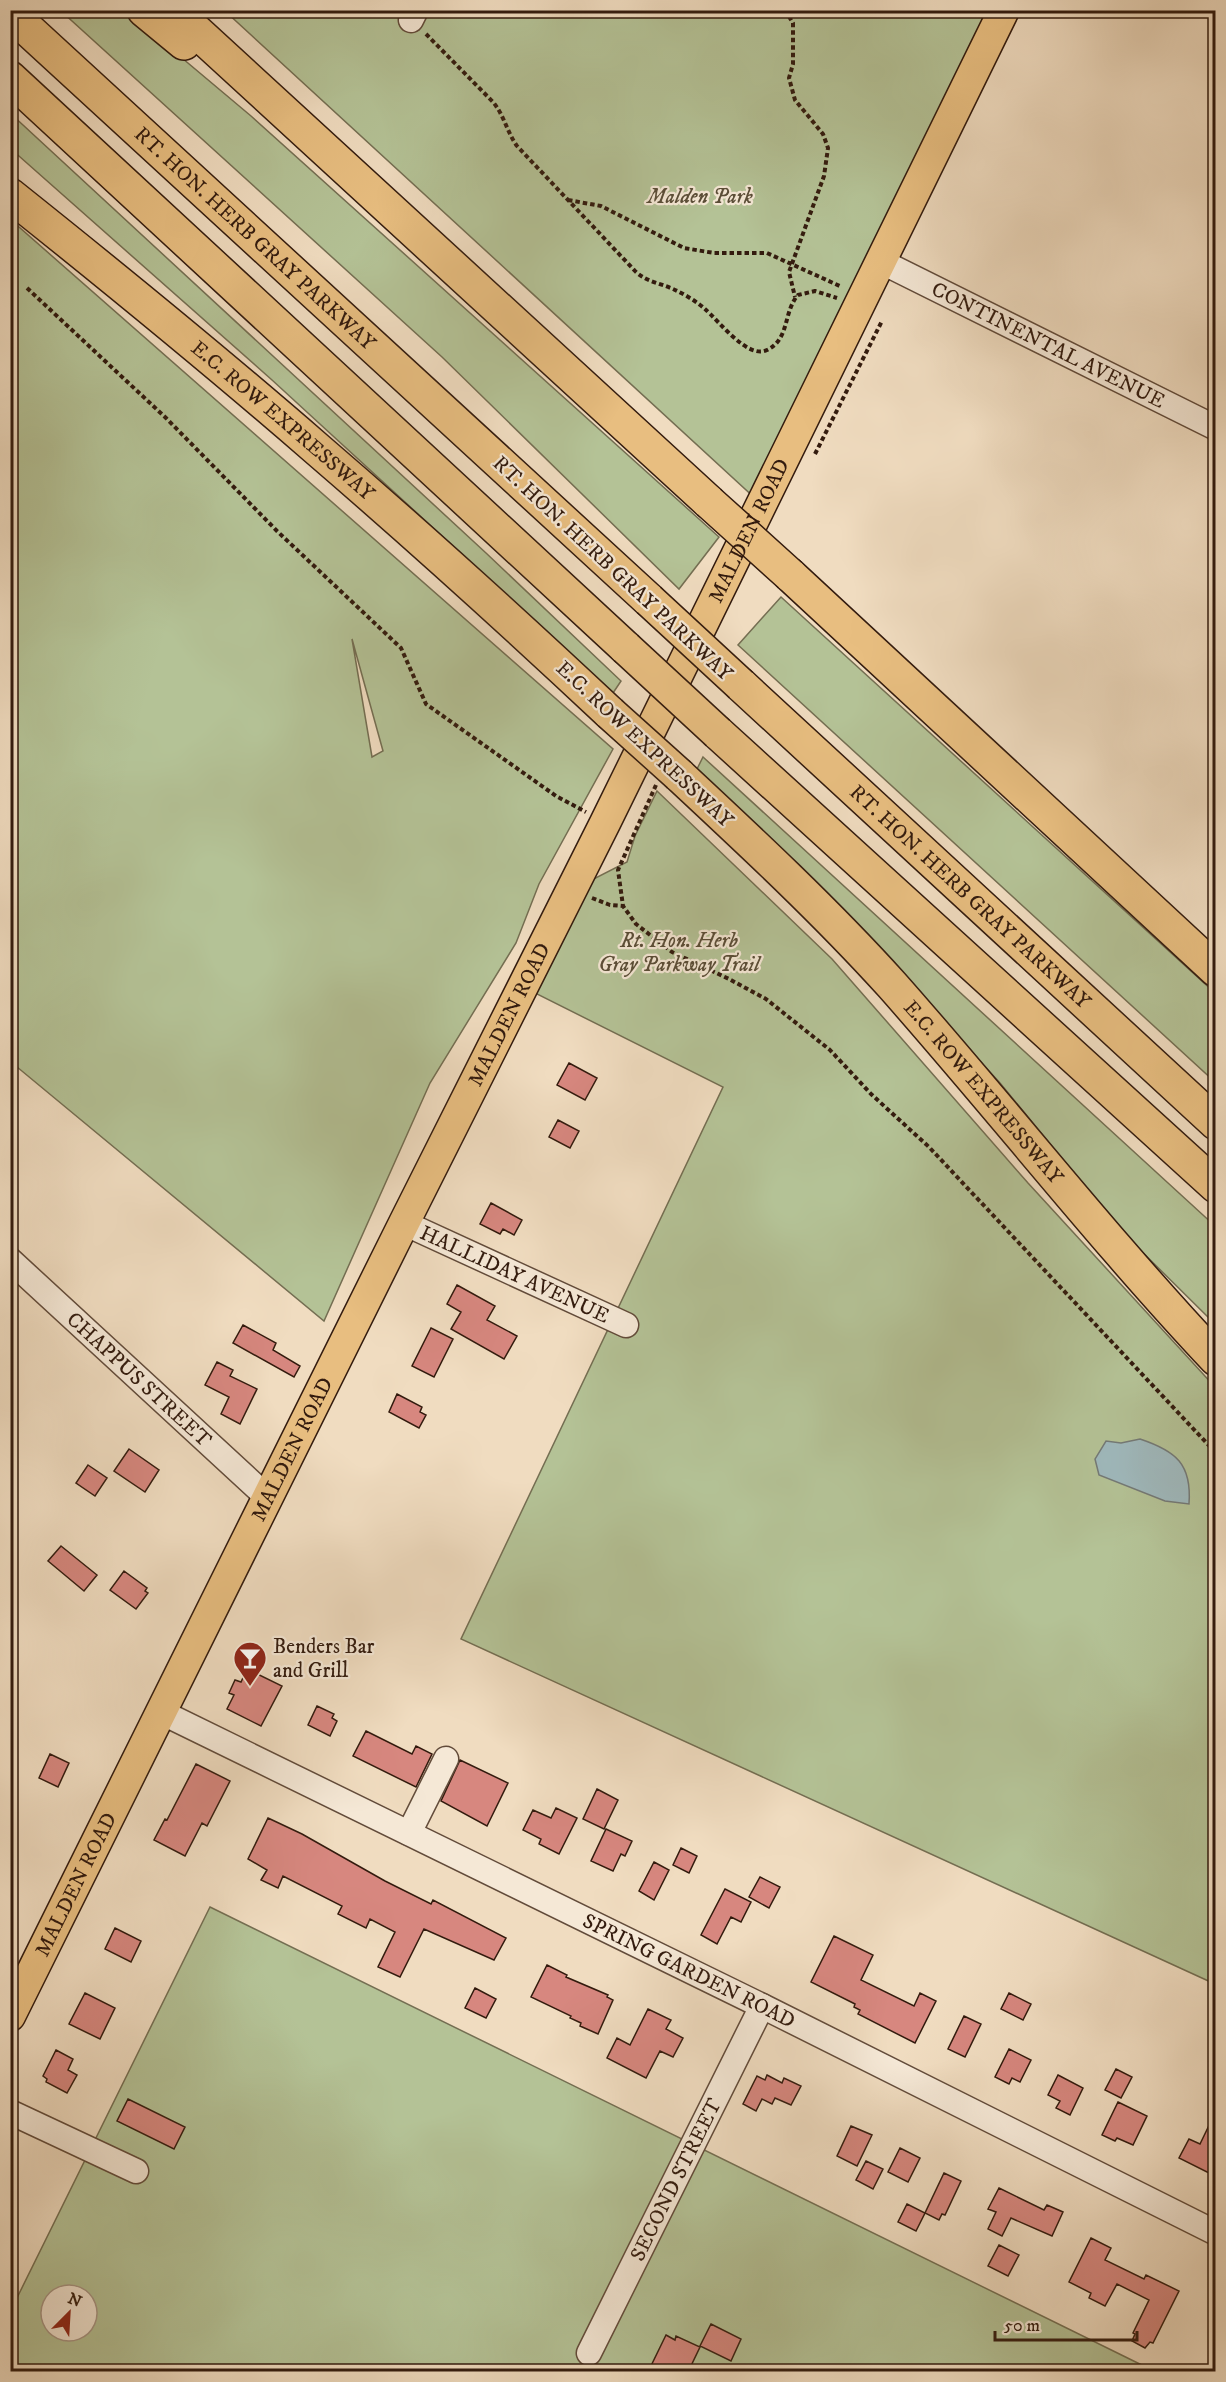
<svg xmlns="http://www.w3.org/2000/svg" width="1226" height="2382" viewBox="0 0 1226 2382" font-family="'IM FELL DW Pica',serif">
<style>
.green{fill:#b4c296;stroke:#746e52;stroke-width:1.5;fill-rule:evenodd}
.water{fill:#9fb9bd;stroke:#747a77;stroke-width:1.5}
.building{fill:#d7877f;stroke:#331b0e;stroke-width:1.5}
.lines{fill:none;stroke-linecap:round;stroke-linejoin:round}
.minor-casing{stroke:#624b3a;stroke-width:27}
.major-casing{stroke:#331b0e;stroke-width:33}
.highway-casing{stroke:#331b0e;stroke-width:36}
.path{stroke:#331b0e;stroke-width:4;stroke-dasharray:4.5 3;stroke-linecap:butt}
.minor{stroke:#f5e8d6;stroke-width:24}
.major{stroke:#e8be80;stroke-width:30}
.highway{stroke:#e8be80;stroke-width:33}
.highway-bridge-casing{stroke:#331b0e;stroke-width:36;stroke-linecap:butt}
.highway-bridge{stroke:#e8be80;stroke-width:33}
.labels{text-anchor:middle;stroke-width:4.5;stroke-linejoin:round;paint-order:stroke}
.park-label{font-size:21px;font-style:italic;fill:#5a4d37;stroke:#f5e8d6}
.street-label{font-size:21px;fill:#331b0e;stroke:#f5e8d6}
.poi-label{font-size:21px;fill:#331b0e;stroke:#f5e8d6;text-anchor:start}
</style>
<rect width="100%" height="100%" fill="#f0dcc0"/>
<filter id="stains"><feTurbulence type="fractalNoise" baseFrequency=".00333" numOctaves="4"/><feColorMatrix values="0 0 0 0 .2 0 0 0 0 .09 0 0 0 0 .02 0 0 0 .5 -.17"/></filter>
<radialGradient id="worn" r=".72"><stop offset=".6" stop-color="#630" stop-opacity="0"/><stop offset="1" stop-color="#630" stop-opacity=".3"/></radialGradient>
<path class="green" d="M 61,11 L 126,11 L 251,116 L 719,537 L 679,589 L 442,357 Z
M 225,11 L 1000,11 L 757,500 Z
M 10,113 L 486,553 L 621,681 L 613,693 L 272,380 L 11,149 Z
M 11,220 L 613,749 L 539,884 L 516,943 L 430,1083 L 324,1321 L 11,1062 ZM 352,639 L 383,751 L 372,757 Z
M 781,597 L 1215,993 L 1215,1082 L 738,645 Z
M 703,757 L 1215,1226 L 1215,1324 L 1123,1233 L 1000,1083 L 839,907 L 694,775 Z
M 657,791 L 832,959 L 1028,1183 L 1215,1387 L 1215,1984 L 461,1639 L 723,1087 L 523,987 L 572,890 L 627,862 L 635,836 Z
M 210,1907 L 1154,2371 L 11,2371 L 10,2312 ZM 51,2295 L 87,2295 L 87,2331 L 51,2331 Z"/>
<path class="water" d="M 1140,1439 C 1176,1451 1192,1464 1189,1504 L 1165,1501 L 1099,1475 L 1095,1459 L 1106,1441 L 1121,1443 Z"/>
<path class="building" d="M 569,1063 L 597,1078 L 585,1100 L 557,1085 Z
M 558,1120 L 579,1131 L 570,1148 L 549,1137 Z
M 491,1203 L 522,1220 L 514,1235 L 503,1229 L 500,1234 L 480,1224 Z
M 457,1285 L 495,1306 L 487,1320 L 517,1336 L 504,1359 L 451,1329 L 461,1312 L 447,1304 Z
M 243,1325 L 276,1343 L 273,1350 L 300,1366 L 294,1377 L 233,1343 Z
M 431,1328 L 453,1339 L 434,1377 L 412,1366 Z
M 217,1362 L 233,1370 L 230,1376 L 257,1389 L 240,1424 L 221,1414 L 229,1397 L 205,1385 Z
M 397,1394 L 422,1407 L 420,1412 L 426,1415 L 419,1428 L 389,1412 Z
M 129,1449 L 159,1470 L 145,1492 L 114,1471 Z
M 88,1465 L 107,1478 L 95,1496 L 76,1483 Z
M 61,1546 L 97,1575 L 84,1591 L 48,1561 Z
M 124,1571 L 147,1588 L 145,1591 L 148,1593 L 136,1609 L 110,1590 Z
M 247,1669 L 282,1686 L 261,1726 L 227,1709 L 234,1695 L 229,1693 L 235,1680 L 241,1682 Z
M 317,1706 L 334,1714 L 332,1718 L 337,1721 L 330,1736 L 308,1725 Z
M 366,1731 L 412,1754 L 416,1746 L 432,1754 L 416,1787 L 353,1756 Z
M 50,1754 L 69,1763 L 58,1787 L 39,1778 Z
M 460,1760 L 508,1783 L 487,1826 L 441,1801 Z
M 196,1764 L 230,1781 L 207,1826 L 202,1823 L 185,1856 L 154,1840 L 165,1819 L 167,1820 Z
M 597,1789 L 618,1800 L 604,1829 L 583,1819 Z
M 556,1808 L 577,1818 L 559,1854 L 539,1844 L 541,1839 L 523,1830 L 533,1810 L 551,1818 Z
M 268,1818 L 302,1834 L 385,1881 L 431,1904 L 433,1900 L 506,1938 L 494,1960 L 424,1929 L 400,1977 L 378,1967 L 395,1932 L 370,1919 L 366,1928 L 338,1914 L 342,1906 L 283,1876 L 278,1888 L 261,1880 L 267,1870 L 248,1859 Z
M 606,1829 L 632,1841 L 625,1856 L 621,1854 L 613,1871 L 591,1861 Z
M 681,1848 L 697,1856 L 689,1873 L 673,1865 Z
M 654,1862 L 669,1870 L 654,1900 L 639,1891 Z
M 760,1877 L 780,1887 L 769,1908 L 749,1897 Z
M 725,1889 L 751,1902 L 741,1922 L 731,1917 L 717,1944 L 701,1935 Z
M 115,1928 L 141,1941 L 131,1962 L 105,1949 Z
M 834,1936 L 873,1955 L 861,1980 L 914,2006 L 920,1993 L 936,2001 L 915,2043 L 858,2014 L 860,2010 L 854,2007 L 855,2004 L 811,1982 Z
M 547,1965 L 567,1975 L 566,1977 L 608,1995 L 607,1997 L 613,2000 L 598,2034 L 580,2026 L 581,2023 L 570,2018 L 571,2016 L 531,1997 Z
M 475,1988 L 496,1999 L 486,2018 L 465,2008 Z
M 85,1993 L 115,2008 L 100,2039 L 69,2024 Z
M 1009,1993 L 1031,2004 L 1023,2020 L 1001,2009 Z
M 648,2009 L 671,2020 L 666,2029 L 683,2038 L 673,2057 L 660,2051 L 646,2078 L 607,2058 L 617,2038 L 630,2045 Z
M 964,2016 L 981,2024 L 965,2057 L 948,2049 Z
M 1009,2049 L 1031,2060 L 1020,2082 L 1012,2078 L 1009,2084 L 995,2077 Z
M 56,2050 L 73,2059 L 68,2070 L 77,2075 L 67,2093 L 46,2082 L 47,2079 L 43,2076 Z
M 1116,2069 L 1132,2077 L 1121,2098 L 1105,2090 Z
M 767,2075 L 782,2083 L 784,2078 L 801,2086 L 791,2105 L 775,2098 L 772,2104 L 762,2099 L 756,2111 L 743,2104 L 757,2076 L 765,2080 Z
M 1058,2075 L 1083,2088 L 1070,2115 L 1056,2108 L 1060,2101 L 1048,2095 Z
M 128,2099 L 185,2127 L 174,2149 L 117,2121 Z
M 1118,2102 L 1147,2116 L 1133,2145 L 1117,2138 L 1115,2141 L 1102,2135 Z
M 1215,2113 L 1215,2176 L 1179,2158 L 1189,2139 L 1200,2144 Z
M 851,2126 L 872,2135 L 857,2166 L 837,2156 Z
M 900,2148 L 920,2158 L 908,2182 L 888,2172 Z
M 866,2161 L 883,2169 L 873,2189 L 856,2180 Z
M 944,2173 L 961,2181 L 945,2215 L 942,2214 L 939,2220 L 925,2213 Z
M 999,2188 L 1044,2210 L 1047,2205 L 1063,2212 L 1052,2236 L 1011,2218 L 1002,2236 L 988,2229 L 996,2212 L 988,2209 Z
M 907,2204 L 925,2213 L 916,2231 L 898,2222 Z
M 1091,2238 L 1111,2248 L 1105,2260 L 1144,2279 L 1146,2275 L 1179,2291 L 1153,2343 L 1150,2342 L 1145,2348 L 1132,2341 L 1135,2334 L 1133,2333 L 1149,2300 L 1117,2284 L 1105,2306 L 1089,2298 L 1091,2293 L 1069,2282 Z
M 999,2245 L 1019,2255 L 1008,2276 L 988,2266 Z
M 711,2324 L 741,2339 L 731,2361 L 700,2346 Z
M 666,2335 L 675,2340 L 676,2336 L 700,2347 L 688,2372 L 648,2372 Z"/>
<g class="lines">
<defs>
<g id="minor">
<path d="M 411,20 L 416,10"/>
<path id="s1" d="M 880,261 L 1216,428"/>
<path id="s2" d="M 404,1223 L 626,1325"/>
<path id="s3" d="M 10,1260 L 268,1498"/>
<path id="s4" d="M 161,1712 L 762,2006 L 1216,2233"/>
<path d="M 409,1833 L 446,1759"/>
<path d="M 10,2112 L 136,2171"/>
<path id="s5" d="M 589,2353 L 762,2006"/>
</g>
<g id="major">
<path id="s6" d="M 10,2016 L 404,1223 L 605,823 L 1004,10"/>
</g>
<g id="highway">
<path d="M 144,10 L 184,43"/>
<path d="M 173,10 L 709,502"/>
<path id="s7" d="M 10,13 L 649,600"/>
<path d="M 10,78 L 626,648"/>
<path id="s8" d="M 10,195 C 114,278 217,362 317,449 C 417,535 514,623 610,713"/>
<path d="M 790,575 L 1216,970"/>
<path id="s9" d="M 741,685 L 1216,1123"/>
<path d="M 718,733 L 1216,1186"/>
<path id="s10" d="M 679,775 C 752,843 825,911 892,985 C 1001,1108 1103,1239 1216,1359"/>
</g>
</defs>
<use href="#minor" class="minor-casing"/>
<use href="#major" class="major-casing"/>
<use href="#highway" class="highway-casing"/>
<path class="path" d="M 785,10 L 793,23 L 793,64 L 789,78 L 795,100 L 823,134 L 828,148 L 824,176 L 789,272 L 795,297
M 426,34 L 493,102 C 504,115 507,132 517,146 L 636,272 C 647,282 660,283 673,289 C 684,294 696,301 705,309 C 718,320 748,360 767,350 C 790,339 783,312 798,295 L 815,291 L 837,298
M 568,200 L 601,206 L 684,248 L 714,253 L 767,253 L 842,287
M 27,288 L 166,418 L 277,531 L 401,648 L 426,704 L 556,796 L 586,812
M 815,454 L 882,321
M 656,785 L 618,870 L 623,906 L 636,924 L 672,952 L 729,979 L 766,999 L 830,1050 L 871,1094 L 929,1147 L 1216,1453
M 592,898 L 610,905 L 623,906"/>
<use href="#minor" class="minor"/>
<use href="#major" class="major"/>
<use href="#highway" class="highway"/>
<defs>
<path id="highway-bridge" d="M 709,502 L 790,575
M 649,600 L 741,685
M 626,648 L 718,733
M 610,713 L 679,775"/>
</defs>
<use href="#highway-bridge" class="highway-bridge-casing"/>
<use href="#highway-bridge" class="highway-bridge"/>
</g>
<defs>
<symbol id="bar-pin" viewBox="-11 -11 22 30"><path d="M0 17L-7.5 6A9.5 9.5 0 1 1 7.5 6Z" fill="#8f2418" stroke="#f5e8d6"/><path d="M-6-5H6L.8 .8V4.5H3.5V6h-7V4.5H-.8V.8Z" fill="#fff"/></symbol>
</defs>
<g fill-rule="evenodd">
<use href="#bar-pin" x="231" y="1639" width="38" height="52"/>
</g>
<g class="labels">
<g class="park-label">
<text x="700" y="203">Malden Park</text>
<text x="679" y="947">Rt. Hon. Herb<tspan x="679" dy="24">Gray Parkway Trail</tspan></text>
</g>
<g class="street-label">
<text dy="7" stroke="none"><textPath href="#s7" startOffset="333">RT. HON. HERB GRAY PARKWAY</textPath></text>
<text dy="7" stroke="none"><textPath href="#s1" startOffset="188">CONTINENTAL AVENUE</textPath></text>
<text dy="7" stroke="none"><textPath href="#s8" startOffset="354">E.C. ROW EXPRESSWAY</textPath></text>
<text dy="7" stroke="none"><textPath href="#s6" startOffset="1659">MALDEN ROAD</textPath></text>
<text transform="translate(613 568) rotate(43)" y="7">RT. HON. HERB GRAY PARKWAY</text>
<text transform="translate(645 744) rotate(43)" y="7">E.C. ROW EXPRESSWAY</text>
<text dy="7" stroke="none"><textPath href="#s9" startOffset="312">RT. HON. HERB GRAY PARKWAY</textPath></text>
<text dy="7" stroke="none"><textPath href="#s6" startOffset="1119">MALDEN ROAD</textPath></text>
<text dy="7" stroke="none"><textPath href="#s10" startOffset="440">E.C. ROW EXPRESSWAY</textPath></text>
<text dy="7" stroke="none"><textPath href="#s2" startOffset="122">HALLIDAY AVENUE</textPath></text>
<text dy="7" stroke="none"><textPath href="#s3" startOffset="176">CHAPPUS STREET</textPath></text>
<text dy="7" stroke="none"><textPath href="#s6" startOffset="633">MALDEN ROAD</textPath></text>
<text dy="7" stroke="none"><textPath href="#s6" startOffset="147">MALDEN ROAD</textPath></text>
<text dy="7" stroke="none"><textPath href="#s4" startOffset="588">SPRING GARDEN ROAD</textPath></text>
<text dy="7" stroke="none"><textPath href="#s5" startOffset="194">SECOND STREET</textPath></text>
</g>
<g class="poi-label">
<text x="273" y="1653">Benders Bar<tspan x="273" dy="24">and Grill</tspan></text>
</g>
</g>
<rect width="1226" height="2382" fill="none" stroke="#f0dcc0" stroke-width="36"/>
<rect x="12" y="12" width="1202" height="2358" fill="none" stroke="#331b0e" stroke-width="3"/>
<rect x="18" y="18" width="1190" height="2346" fill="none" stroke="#331b0e" stroke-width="1.5"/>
<g transform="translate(69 2313) rotate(24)"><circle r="28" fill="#f5e8d6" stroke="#a79686" stroke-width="1.5"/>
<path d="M0-4.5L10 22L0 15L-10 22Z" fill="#8f2418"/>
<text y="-9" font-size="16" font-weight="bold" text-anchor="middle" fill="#331b0e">N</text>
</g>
<path d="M995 2331v9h142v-9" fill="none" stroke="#331b0e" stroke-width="3"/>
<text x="1004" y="2331" font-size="18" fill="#331b0e" stroke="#f5e8d6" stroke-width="4.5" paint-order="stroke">50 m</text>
<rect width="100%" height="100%" filter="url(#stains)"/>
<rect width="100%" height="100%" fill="url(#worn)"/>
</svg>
